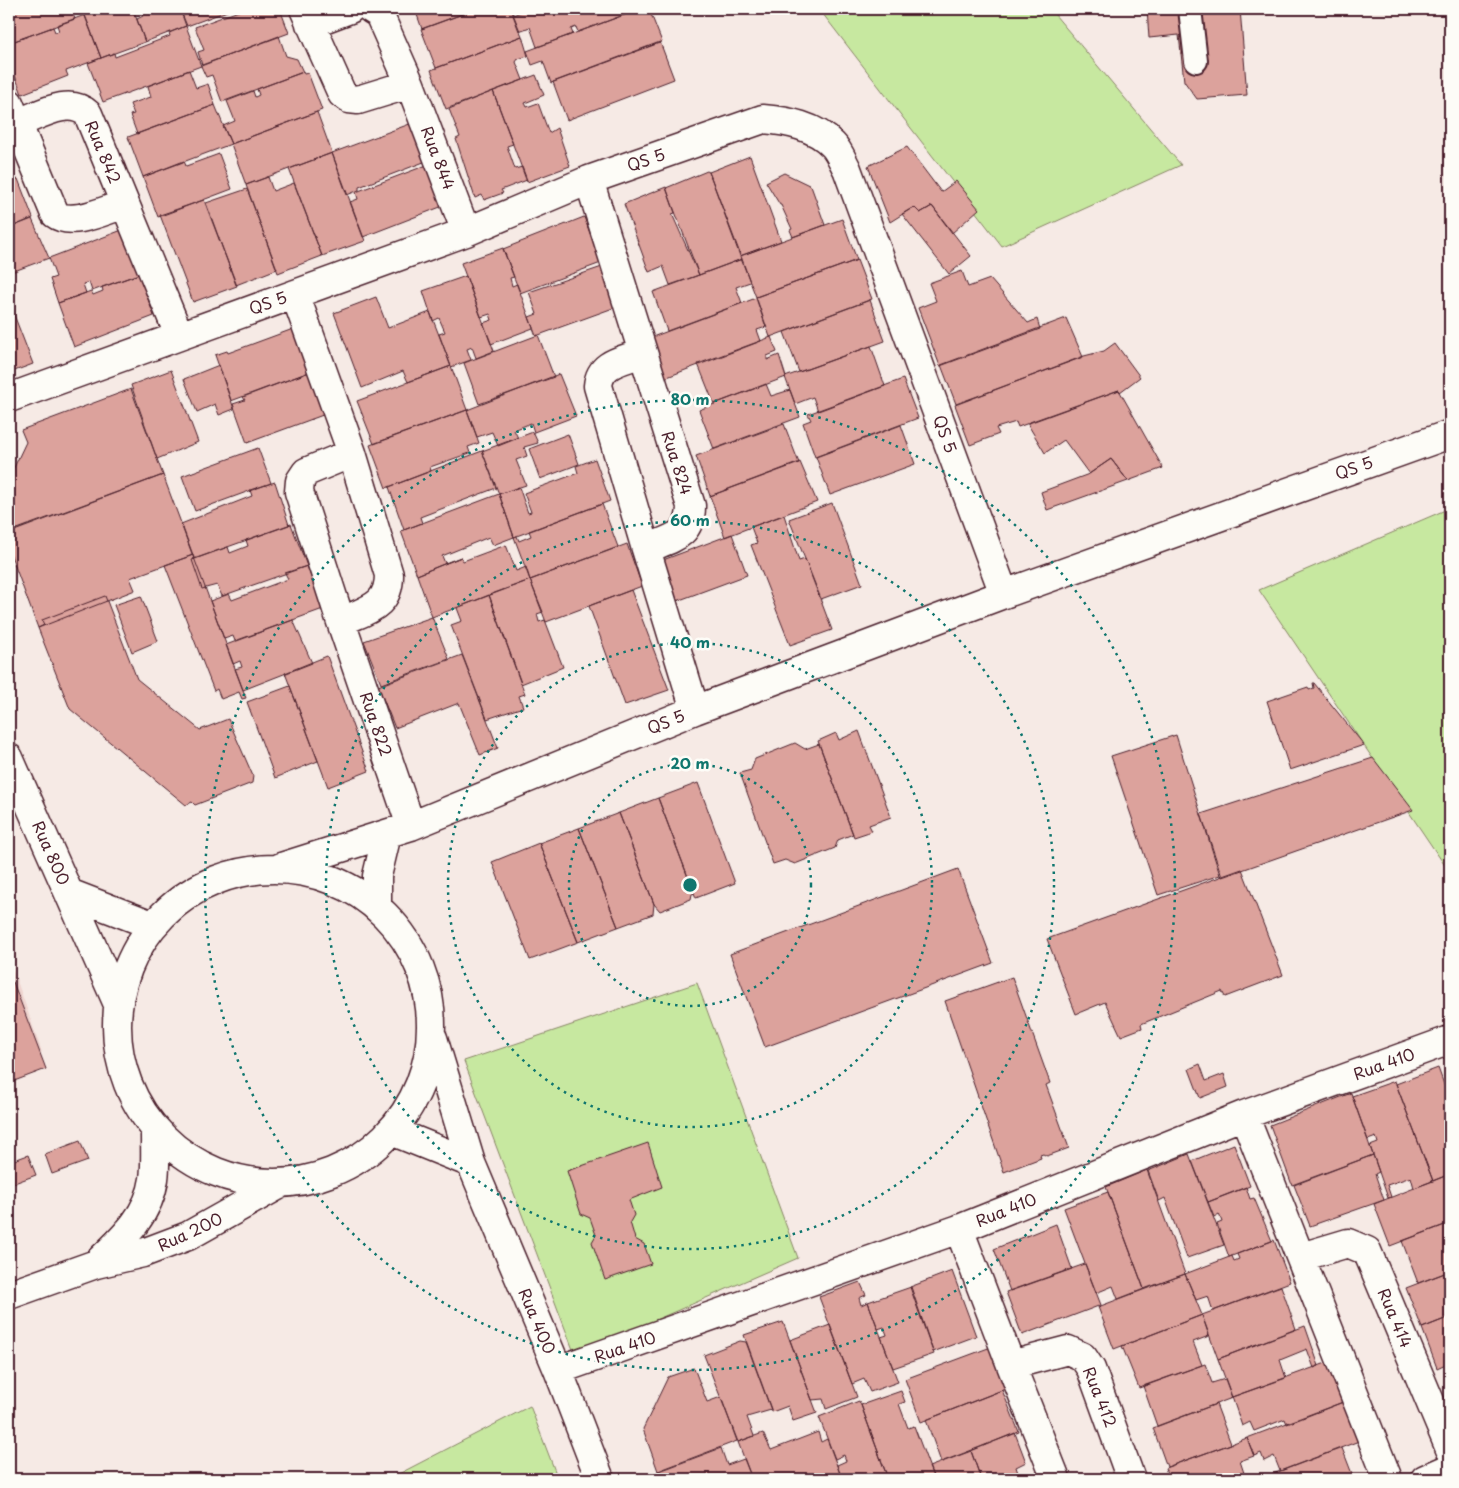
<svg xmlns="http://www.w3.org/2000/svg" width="1459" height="1488" viewBox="0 0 1459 1488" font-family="'Playpen Sans',sans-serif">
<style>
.built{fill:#eed4cf}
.green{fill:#c7e8a0;stroke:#888466}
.building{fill:#dca29c;stroke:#4a1f2b}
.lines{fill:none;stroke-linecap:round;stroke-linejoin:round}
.lane-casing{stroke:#4a1f2b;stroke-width:26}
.street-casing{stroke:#4a1f2b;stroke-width:31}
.lane{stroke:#fdfcf7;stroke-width:22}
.street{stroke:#fdfcf7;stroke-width:28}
.ring{fill:none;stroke:#0f766e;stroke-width:2.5;stroke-dasharray:2.5 5}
.labels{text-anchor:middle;stroke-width:5;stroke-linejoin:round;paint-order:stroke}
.street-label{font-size:16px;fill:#4a1f2b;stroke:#fdfcf7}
.centre{fill:#0f766e;stroke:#fdfcf7;stroke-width:2.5}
.ring-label{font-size:15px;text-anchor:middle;font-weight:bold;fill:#0f766e;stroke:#fdfcf7;stroke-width:5;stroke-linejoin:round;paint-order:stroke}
</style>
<rect width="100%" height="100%" fill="#f6eae5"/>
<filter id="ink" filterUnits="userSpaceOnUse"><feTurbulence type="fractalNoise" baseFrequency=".02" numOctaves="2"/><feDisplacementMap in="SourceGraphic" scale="10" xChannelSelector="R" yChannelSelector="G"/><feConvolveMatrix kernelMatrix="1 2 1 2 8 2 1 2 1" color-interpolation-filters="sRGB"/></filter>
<g filter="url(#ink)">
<path class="built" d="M 9,958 L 42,1052 L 9,1067 Z"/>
<path class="green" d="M 819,9 L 1050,9 L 1181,165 L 1002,246 Z
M 1450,508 L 1450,873 L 1259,590 Z
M 697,983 L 798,1258 L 575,1355 L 464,1061 Z
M 530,1406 L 558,1479 L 389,1479 Z"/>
<path class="building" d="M 9,9 L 71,9 L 75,19 L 9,43 Z
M 88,9 L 133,9 L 145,42 L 101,58 L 83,11 Z
M 141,9 L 180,9 L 186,26 L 145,42 L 137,19 L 143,16 Z
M 180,9 L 230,9 L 230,10 L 187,26 Z
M 244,9 L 280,9 L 289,33 L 202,65 L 198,52 L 204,50 L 195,27 Z
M 415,9 L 476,9 L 422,29 Z
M 476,9 L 511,9 L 522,36 L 436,68 L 421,29 Z
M 528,9 L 640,9 L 578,32 L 576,27 L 571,29 L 573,34 L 537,47 L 530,27 L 519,31 L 513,15 Z
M 640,9 L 649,9 L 662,42 L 551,83 L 543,61 L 532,65 L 527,51 Z
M 1147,9 L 1240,9 L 1247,95 L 1197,99 L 1184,81 L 1179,35 L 1149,38 Z
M 85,15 L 101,58 L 66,71 L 68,76 L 22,94 L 9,60 L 9,43 L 53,27 L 55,32 L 59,31 L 57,25 Z
M 186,26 L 201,66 L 103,102 L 88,63 L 114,53 L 115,57 L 170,36 L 169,33 Z
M 279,36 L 286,56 L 297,59 L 303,72 L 222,102 L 212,75 L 206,77 L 201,66 Z
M 522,36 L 528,56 L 518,59 L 516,62 L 523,80 L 446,109 L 431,70 Z
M 660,42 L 674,79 L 567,120 L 553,82 Z
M 189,70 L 196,88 L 208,84 L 215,105 L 137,134 L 130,115 L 134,114 L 130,104 L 151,97 L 148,86 Z
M 303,72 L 304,74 L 308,73 L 322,110 L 231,144 L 223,126 L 235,121 L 227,101 L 253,91 L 255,97 L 259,95 L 257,89 Z
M 536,75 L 544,95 L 525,103 L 527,107 L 538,103 L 549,133 L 557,128 L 570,166 L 527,182 L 493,91 Z
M 493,91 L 513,144 L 507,146 L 515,169 L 522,167 L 527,180 L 501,190 L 503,193 L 484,200 L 482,195 L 475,198 L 456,139 L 460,137 L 449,109 Z
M 215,105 L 231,144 L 143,177 L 128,137 Z
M 317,112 L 332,153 L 246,185 L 231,144 Z
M 415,122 L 429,160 L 359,187 L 359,190 L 347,195 L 332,153 Z
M 907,147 L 941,192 L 956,181 L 979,209 L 952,233 L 932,206 L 920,213 L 914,207 L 890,222 L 868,166 Z
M 332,153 L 365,241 L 322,256 L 289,169 Z
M 219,154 L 232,189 L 158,217 L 143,177 L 184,161 L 186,166 Z
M 750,156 L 781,241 L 740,256 L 709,172 Z
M 427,165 L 443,206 L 363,237 L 350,202 L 358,199 L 356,192 Z
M 707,171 L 709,172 L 742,259 L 699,275 L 666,188 Z
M 784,173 L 811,186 L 825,225 L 793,237 L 790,230 L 792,229 L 781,205 L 780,205 L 766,182 Z
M 268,177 L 273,191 L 294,183 L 322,256 L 278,273 L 246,185 Z
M 18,179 L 33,218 L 9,228 L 9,182 Z
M 666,187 L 675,213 L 672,214 L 699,275 L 670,285 L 663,266 L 649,272 L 624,204 Z
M 247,189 L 277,269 L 236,285 L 206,203 Z
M 204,200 L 237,286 L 193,302 L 160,215 Z
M 932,206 L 971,256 L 949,274 L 902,214 L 914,207 L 920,213 Z
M 584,217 L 601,263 L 520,293 L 503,249 Z
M 32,219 L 49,258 L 9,273 L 9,228 Z
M 842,219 L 857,260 L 756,297 L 740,256 Z
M 122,230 L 139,274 L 92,291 L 89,282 L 83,284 L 86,293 L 58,303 L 50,279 L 56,277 L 49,258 Z
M 503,248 L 514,277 L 510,278 L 512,286 L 517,284 L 533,328 L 491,344 L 483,323 L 492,320 L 490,314 L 481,317 L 461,263 Z
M 742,259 L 750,282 L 736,287 L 742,303 L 667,331 L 653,292 Z
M 857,260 L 872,299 L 770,337 L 756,297 Z
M 602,267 L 616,307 L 536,336 L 529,317 L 537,314 L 529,292 Z
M 962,271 L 968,287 L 990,279 L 1028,323 L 1037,319 L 1040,329 L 940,366 L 918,308 L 936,301 L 929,283 Z
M 139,274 L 154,316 L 74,347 L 58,303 L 91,291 L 93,295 L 103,291 L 102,287 Z
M 466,276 L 494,351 L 476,358 L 472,347 L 467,349 L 471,360 L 451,367 L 439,334 L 445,332 L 439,318 L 433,321 L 423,291 Z
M 376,297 L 388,328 L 430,312 L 451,366 L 408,382 L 403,371 L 362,388 L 334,313 Z
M 756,298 L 766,327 L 757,330 L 761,341 L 662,379 L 647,339 Z
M 870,300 L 885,341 L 799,372 L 784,332 Z
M 9,302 L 33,364 L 9,373 Z
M 1066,318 L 1083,357 L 956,404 L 941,365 Z
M 293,329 L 312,371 L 231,401 L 215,355 L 227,351 L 228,353 Z
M 538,335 L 554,377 L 479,404 L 464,363 Z
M 771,337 L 777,352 L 767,356 L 767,360 L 779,355 L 786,377 L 714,404 L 698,364 Z
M 1115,343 L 1140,377 L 1120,392 L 1119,390 L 1018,427 L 1016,422 L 996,428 L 999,434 L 970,445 L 955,405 L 1084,356 L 1104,351 Z
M 871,346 L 885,386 L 818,411 L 813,397 L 795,404 L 785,377 Z
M 219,365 L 234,409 L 219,415 L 215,404 L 197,412 L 184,379 Z
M 451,366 L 467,410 L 374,444 L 357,401 Z
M 171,370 L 198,442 L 157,459 L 131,385 Z
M 312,371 L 331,412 L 247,443 L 233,404 L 245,400 L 243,397 Z
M 559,374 L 576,416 L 534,432 L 531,423 L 514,430 L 518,438 L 498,446 L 492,432 L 477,437 L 467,410 Z
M 903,379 L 918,418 L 815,457 L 803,423 L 811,420 L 808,414 Z
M 766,384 L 771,396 L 790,390 L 800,417 L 714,449 L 699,410 Z
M 131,389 L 163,475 L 12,531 L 9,522 L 9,478 L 26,442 L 21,430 Z
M 1119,390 L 1163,468 L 1128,481 L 1111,459 L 1089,474 L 1064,440 L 1045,453 L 1027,423 Z
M 467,410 L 479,443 L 468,447 L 470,453 L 430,467 L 431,471 L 386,488 L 370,445 Z
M 784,424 L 799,463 L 710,496 L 696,456 Z
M 901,425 L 915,464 L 830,495 L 816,457 Z
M 533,432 L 538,443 L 524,447 L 527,456 L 516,460 L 526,485 L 499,494 L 482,451 Z
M 568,434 L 579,464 L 540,479 L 529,449 Z
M 258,448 L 271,483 L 195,511 L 182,476 Z
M 482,451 L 496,488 L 420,517 L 422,523 L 404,530 L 389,487 Z
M 595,459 L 610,501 L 514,537 L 499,494 L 519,487 L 528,513 L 531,512 L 524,493 L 578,473 L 576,466 Z
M 1111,459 L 1128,481 L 1047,510 L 1041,492 L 1089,474 Z
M 800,462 L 817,502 L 725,537 L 710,496 Z
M 163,475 L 193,555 L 130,578 L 135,590 L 38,628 L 9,550 L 9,533 Z
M 275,482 L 289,525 L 194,559 L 181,524 L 252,496 L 250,490 Z
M 499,494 L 514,537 L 493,545 L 489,537 L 484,539 L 442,556 L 445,563 L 461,557 L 417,575 L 401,531 Z
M 832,503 L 862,584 L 821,599 L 789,519 Z
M 602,504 L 618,547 L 530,580 L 514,537 L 517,536 L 519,541 L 531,536 L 529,531 Z
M 784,515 L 799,561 L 805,559 L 832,630 L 790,645 L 751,545 L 757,543 L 751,527 Z
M 291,524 L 307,566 L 222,596 L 217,585 L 202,589 L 192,560 L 228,547 L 230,553 L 248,546 L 246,540 Z
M 732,534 L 747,575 L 677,601 L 663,560 Z
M 627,544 L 642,586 L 546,622 L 530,580 Z
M 506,545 L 516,571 L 526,567 L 530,580 L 432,617 L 417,575 L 461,557 L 463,561 Z
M 193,555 L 246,698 L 242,699 L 239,692 L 221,699 L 217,689 L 214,691 L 165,565 Z
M 307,566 L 323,609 L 235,641 L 233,636 L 224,639 L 210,601 L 229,594 L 232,600 L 288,579 L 285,573 Z
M 530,580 L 543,612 L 537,614 L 539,622 L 545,620 L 563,667 L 521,684 L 489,595 Z
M 631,590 L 669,690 L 625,705 L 589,606 Z
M 489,595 L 525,694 L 519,696 L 523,707 L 487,719 L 451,625 L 462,621 L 457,608 Z
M 105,596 L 137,679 L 200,730 L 228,719 L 253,776 L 252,783 L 195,805 L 192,802 L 186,805 L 70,709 L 38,628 L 44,625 L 42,620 Z
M 141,596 L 158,641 L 132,652 L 114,605 Z
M 432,617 L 449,659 L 381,684 L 364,641 Z
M 293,620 L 312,663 L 243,690 L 235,669 L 242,667 L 240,661 L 233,664 L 226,645 Z
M 462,655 L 498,748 L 480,755 L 459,703 L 395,728 L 378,686 Z
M 327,656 L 369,771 L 328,787 L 285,673 Z
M 1313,683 L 1314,683 L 1364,745 L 1290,770 L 1267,701 L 1308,687 L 1309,690 L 1314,688 Z
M 290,686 L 318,761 L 275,778 L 247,702 Z
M 859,731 L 891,817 L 869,825 L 872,831 L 854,837 L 818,741 L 836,733 L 839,740 Z
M 1176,735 L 1220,875 L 1158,895 L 1111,756 Z
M 795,743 L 805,749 L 819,744 L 853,834 L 838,840 L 835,848 L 795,864 L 785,860 L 773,864 L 740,773 L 751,770 L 755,759 Z
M 1373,758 L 1413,810 L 1222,877 L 1201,814 Z
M 698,783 L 735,883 L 696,898 L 658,798 Z
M 658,798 L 694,893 L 692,894 L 691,899 L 660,911 L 654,904 L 619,813 Z
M 619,813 L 654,904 L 653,914 L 618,927 L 579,828 Z
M 579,828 L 618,927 L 578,942 L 539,843 Z
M 539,843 L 578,942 L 530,960 L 492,862 Z
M 958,869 L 993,963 L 765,1047 L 730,954 Z
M 1242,869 L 1283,975 L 1225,997 L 1222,991 L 1141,1024 L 1142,1028 L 1121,1036 L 1105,1002 L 1076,1014 L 1047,939 Z
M 1012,977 L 1050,1083 L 1046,1085 L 1069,1148 L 1047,1156 L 1043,1154 L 1040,1155 L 1041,1158 L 1004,1172 L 945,1001 Z
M 13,982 L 46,1069 L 9,1083 L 9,984 Z
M 1200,1064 L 1206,1081 L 1224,1074 L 1228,1087 L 1200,1098 L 1189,1069 Z
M 1438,1068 L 1450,1101 L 1450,1159 L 1448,1160 L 1450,1174 L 1433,1181 L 1396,1084 Z
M 1395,1081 L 1433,1181 L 1414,1188 L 1411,1177 L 1387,1185 L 1391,1197 L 1388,1198 L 1370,1146 L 1378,1143 L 1376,1137 L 1368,1140 L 1352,1096 Z
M 1351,1093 L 1373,1155 L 1292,1185 L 1270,1125 Z
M 80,1141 L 88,1161 L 52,1174 L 45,1154 Z
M 648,1143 L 662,1187 L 629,1200 L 634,1215 L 630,1222 L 635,1239 L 644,1244 L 651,1264 L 605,1280 L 592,1242 L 596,1235 L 590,1218 L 581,1214 L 567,1171 Z
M 1234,1144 L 1250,1186 L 1208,1202 L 1192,1161 Z
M 1189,1154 L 1224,1245 L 1187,1258 L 1165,1198 L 1159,1201 L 1148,1171 Z
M 28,1155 L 36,1175 L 9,1185 L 9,1162 Z
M 1373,1155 L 1379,1172 L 1375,1174 L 1384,1200 L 1310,1226 L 1294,1185 Z
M 1147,1170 L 1185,1274 L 1144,1289 L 1106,1187 Z
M 1450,1174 L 1450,1223 L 1390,1246 L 1374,1204 Z
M 1246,1187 L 1250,1199 L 1254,1198 L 1272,1241 L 1229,1257 L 1217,1224 L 1222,1222 L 1219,1214 L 1214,1217 L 1208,1202 Z
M 1108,1192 L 1144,1289 L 1118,1299 L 1113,1286 L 1096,1293 L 1064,1208 Z
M 1450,1223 L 1450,1271 L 1418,1283 L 1402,1241 Z
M 1056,1224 L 1072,1269 L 1010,1291 L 994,1249 Z
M 1274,1240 L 1290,1282 L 1213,1311 L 1208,1296 L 1196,1300 L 1185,1274 L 1232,1256 L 1234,1261 L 1239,1259 L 1237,1254 Z
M 1085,1264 L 1101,1305 L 1022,1335 L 1006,1292 Z
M 952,1271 L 976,1336 L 933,1352 L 910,1287 Z
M 1450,1271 L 1450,1317 L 1422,1328 L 1406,1288 Z
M 1185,1274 L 1202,1315 L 1114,1349 L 1098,1307 Z
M 860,1282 L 866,1295 L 859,1298 L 861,1305 L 868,1302 L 898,1382 L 870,1392 L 864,1379 L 852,1384 L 819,1297 Z
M 1281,1286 L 1296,1329 L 1218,1359 L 1202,1315 Z
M 911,1287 L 934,1354 L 893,1368 L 881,1337 L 887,1335 L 884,1327 L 878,1329 L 868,1302 Z
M 1202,1315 L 1209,1336 L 1193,1342 L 1202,1365 L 1139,1388 L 1122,1346 Z
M 1450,1317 L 1450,1362 L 1437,1368 L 1422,1328 Z
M 783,1322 L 817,1413 L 793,1421 L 788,1406 L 772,1412 L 744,1335 Z
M 830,1325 L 857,1397 L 826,1409 L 823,1399 L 812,1400 L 790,1340 Z
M 1305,1326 L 1319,1366 L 1314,1368 L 1307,1349 L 1280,1360 L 1286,1378 L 1232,1397 L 1218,1359 Z
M 740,1341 L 746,1342 L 771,1410 L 747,1417 L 754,1436 L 738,1442 L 704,1355 Z
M 991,1347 L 1005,1389 L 921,1422 L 905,1379 Z
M 1329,1362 L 1343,1402 L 1287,1424 L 1285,1419 L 1254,1431 L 1250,1422 L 1242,1426 L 1232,1397 Z
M 1205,1364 L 1212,1383 L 1225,1379 L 1232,1398 L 1157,1426 L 1143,1386 Z
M 694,1368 L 707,1402 L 721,1397 L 737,1441 L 658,1471 L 643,1429 L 668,1377 Z
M 1002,1390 L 1019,1432 L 941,1462 L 926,1420 Z
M 901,1391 L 905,1402 L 899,1404 L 908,1428 L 914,1426 L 934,1479 L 888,1479 L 861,1405 Z
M 859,1401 L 861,1405 L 888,1479 L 842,1479 L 837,1465 L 846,1461 L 844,1455 L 835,1459 L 819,1417 Z
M 1343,1402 L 1359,1441 L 1280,1471 L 1274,1456 L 1264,1461 L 1261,1453 L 1254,1456 L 1247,1438 Z
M 1216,1404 L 1231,1444 L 1167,1467 L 1153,1428 Z
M 818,1432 L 821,1442 L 827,1439 L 842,1479 L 752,1479 L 738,1442 L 763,1433 L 771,1450 Z
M 1015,1433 L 1026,1462 L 1016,1467 L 1020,1479 L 981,1479 L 971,1451 Z
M 1247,1438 L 1254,1456 L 1240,1461 L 1246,1479 L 1169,1479 L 1165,1468 Z
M 721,1448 L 727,1465 L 744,1459 L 752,1479 L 659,1479 L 657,1472 Z
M 1342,1448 L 1354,1479 L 1262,1479 L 1262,1478 Z
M 971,1451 L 981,1479 L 934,1479 L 929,1467 Z"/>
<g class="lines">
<defs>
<path id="lane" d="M 1190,9 L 1196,61"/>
<path id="street" d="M 304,9 L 342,94 L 349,99 L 358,100 L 410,84 L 466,232
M 371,9 L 379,14 L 410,84
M 310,24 L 350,9
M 9,103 L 55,214 C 72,227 105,210 125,204 L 179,335
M 18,123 C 40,115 69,96 88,114 L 125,204
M 589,180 L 691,506 C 691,537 671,538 646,549 L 695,710
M 295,294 L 352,453 L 389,575 C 389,607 367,609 341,622 L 411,826
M 642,353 C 622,361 600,362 598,386 L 646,549
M 9,398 L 466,232 L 589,180 L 763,119 C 788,121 815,126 833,145 C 839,151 843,162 847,169 L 1004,594
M 341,622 L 299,492 L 300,481 L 306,472 L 352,453
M 9,758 L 117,1002
M 281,867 L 411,826 L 695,710 L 1004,594 L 1450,434
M117 1026a157 157 0 1 1 314 0a157 157 0 1 1-314 0Z
M 69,893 L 152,925
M 377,904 L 377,876 L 387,834
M 433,1038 L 471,1163 L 558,1370 L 600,1479
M 1244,1115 L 1388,1479
M 394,1132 L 471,1163
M 959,1229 L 1011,1365 L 1068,1350 L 1083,1357 L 1091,1369 L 1131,1479
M 1301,1257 L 1348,1243 L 1367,1251 L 1450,1449
M 96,1264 C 121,1240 149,1216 154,1179 C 156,1164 155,1148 155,1133
M 9,1295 L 96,1264 L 143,1253 L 188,1236 L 277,1186
M 1011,1365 L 1056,1479
M 558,1370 L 959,1229 L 1244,1115 L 1450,1040
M 1425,1479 L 1450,1468"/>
</defs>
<use href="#lane" class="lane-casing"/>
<use href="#street" class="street-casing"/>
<use href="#lane" class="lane"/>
<use href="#street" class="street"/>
</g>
</g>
<g class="ring">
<circle cx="690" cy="885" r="121"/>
<circle cx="690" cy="885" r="242"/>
<circle cx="690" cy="885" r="364"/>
<circle cx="690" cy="885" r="485"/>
</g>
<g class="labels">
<g class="street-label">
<text transform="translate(103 152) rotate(67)" y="6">Rua 842</text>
<text transform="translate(438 158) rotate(69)" y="6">Rua 844</text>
<text transform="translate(646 160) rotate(-19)" y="6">QS 5</text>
<text transform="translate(268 303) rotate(-20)" y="6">QS 5</text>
<text transform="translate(945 434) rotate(70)" y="6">QS 5</text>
<text transform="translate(677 463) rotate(72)" y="6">Rua 824</text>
<text transform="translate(1354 468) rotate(-20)" y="6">QS 5</text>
<text transform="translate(666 722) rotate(-22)" y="6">QS 5</text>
<text transform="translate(376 724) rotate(71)" y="6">Rua 822</text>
<text transform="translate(51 853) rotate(66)" y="6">Rua 800</text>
<text transform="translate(1384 1064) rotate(-20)" y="6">Rua 410</text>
<text transform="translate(1006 1210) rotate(-22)" y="6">Rua 410</text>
<text transform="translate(190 1232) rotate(-25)" y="6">Rua 200</text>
<text transform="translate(1395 1318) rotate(67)" y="6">Rua 414</text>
<text transform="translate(537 1321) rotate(67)" y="6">Rua 400</text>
<text transform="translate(625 1347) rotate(-19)" y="6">Rua 410</text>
<text transform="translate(1100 1397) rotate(68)" y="6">Rua 412</text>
</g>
</g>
<circle cx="690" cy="885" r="8" class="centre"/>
<g class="ring-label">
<text x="690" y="405">80 m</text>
<text x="690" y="526">60 m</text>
<text x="690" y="648">40 m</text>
<text x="690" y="769">20 m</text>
</g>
<rect width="1459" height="1488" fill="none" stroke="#fdfcf7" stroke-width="30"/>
<rect x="15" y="15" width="1429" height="1458" fill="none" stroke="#4a1f2b" stroke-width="2" filter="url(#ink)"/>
</svg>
